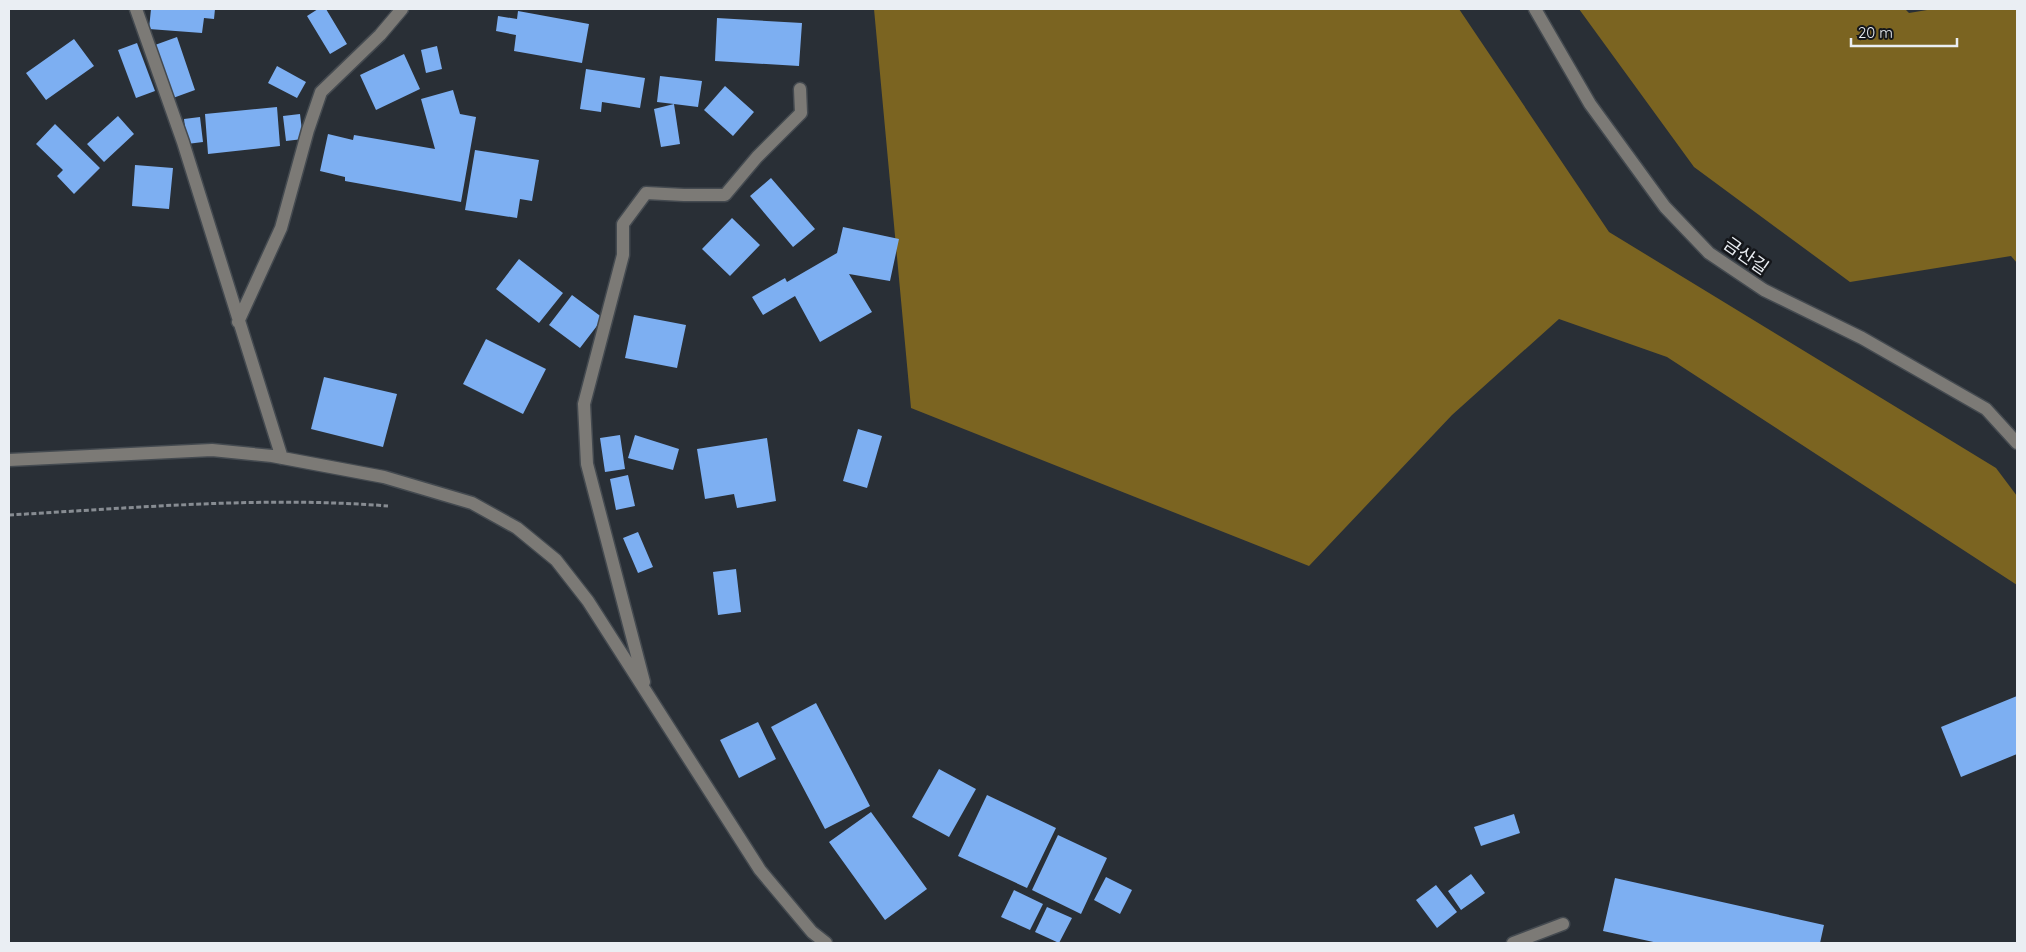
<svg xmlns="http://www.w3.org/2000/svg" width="2026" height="952" viewBox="0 0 2026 952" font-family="Quicksand,'Noto Sans KR',sans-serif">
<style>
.forest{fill:#7b6421}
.building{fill:#7daff2}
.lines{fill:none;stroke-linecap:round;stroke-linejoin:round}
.minor-casing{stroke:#444a50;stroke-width:15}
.path{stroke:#878c92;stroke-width:3;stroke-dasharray:5 2.5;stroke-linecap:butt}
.minor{stroke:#7c7a76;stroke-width:12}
.labels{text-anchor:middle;stroke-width:5;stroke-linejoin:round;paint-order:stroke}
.street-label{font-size:18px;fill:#eaeef3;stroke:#14161a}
</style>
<rect width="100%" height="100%" fill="#292f36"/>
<path class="forest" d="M 874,9 L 1459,9 L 1609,232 L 1996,468 L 2017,496 L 2017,585 L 1667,357 L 1559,319 L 1452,415 L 1309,566 L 911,408 Z
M 1579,9 L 1905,9 L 1909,13 L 1933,9 L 2017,9 L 2017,263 L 2011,256 L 1850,282 L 1694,167 Z"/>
<path class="building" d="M 151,9 L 215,9 L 214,19 L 204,18 L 202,33 L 149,29 Z
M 318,9 L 326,9 L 347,44 L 330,54 L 307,16 Z
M 518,11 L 589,24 L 582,63 L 514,51 L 516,35 L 496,31 L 498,16 L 517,19 Z
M 717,18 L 802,23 L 799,66 L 715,61 Z
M 177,37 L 195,90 L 173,98 L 155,45 Z
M 74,39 L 94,66 L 46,100 L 26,73 Z
M 137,43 L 155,91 L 136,98 L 118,50 Z
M 437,46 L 442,69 L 426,73 L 421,50 Z
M 404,54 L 420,89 L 376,110 L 360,75 Z
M 277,66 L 306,82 L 297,98 L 268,83 Z
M 586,69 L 645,78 L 640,108 L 602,102 L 601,112 L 580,109 Z
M 660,76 L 702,81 L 698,107 L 674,104 L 680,144 L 661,147 L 654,109 L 674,104 L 657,102 Z
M 725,86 L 754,112 L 733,136 L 704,110 Z
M 453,90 L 460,114 L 476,117 L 461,202 L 345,181 L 345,177 L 320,171 L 328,134 L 353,140 L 354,135 L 435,149 L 421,99 Z
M 277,107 L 280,146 L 208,154 L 205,114 Z
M 300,114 L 303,139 L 286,141 L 283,116 Z
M 118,116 L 134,134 L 104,162 L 87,144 Z
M 200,117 L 203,142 L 187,144 L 184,119 Z
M 55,124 L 100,168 L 74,194 L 57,176 L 63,170 L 36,144 Z
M 475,150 L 539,160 L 532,201 L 520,199 L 517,218 L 465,210 Z
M 135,165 L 173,168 L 169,209 L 132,206 Z
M 771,178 L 815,229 L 793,247 L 750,196 Z
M 732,218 L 760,245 L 730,276 L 702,249 Z
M 843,227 L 899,239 L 890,281 L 849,274 L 872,312 L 820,342 L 795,296 L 763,315 L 752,297 L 785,278 L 787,282 L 837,253 Z
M 519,259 L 563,293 L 539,323 L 496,289 Z
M 572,295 L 603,318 L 580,348 L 549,325 Z
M 634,315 L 686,325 L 677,368 L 625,358 Z
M 486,339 L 546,369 L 523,414 L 463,384 Z
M 324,377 L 397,394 L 383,447 L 311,429 Z
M 858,429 L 882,436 L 867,488 L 843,481 Z
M 620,435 L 625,469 L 605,472 L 600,438 Z
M 635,435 L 679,449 L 673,470 L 628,458 Z
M 767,438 L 776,501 L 737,508 L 734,494 L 705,499 L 697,449 Z
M 628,475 L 635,506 L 616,510 L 610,479 Z
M 638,532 L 653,567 L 638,573 L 623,538 Z
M 736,569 L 741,612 L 718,615 L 713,572 Z
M 2017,696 L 2017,754 L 1961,777 L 1941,727 Z
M 816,703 L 870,806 L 825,829 L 771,727 Z
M 758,722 L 776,759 L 739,778 L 720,740 Z
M 939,769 L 976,789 L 949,837 L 912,817 Z
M 987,795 L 1056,828 L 1027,888 L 958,856 Z
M 871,812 L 927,889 L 885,920 L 829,842 Z
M 1514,814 L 1520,833 L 1481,846 L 1474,827 Z
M 1058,835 L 1107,858 L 1081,914 L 1032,890 Z
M 1471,874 L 1485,893 L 1461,910 L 1448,891 Z
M 1106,877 L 1132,890 L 1120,914 L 1094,900 Z
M 1615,878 L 1824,925 L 1820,943 L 1658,943 L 1603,931 Z
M 1436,885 L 1457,912 L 1437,928 L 1416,900 Z
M 1014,890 L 1043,904 L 1030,930 L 1001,917 Z
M 1047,907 L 1072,918 L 1059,943 L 1035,932 Z"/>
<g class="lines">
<defs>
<path id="minor" d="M 136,9 L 183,142 L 282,458
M 1535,9 L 1590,104 L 1665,207 L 1709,253 L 1764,290 L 1862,338 L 1986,409 L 2017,443
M 238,322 L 281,228 L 308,130 L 321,92 L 380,35 L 402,9
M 9,460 L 212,450 L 272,456 L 384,477 L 472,503 L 517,528 L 556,560 L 588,601 L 760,870 L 812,932 L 826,943
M 644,682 L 587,464 L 584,404 L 623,255 L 623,224 L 646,193 L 684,195 L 725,195 L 757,157 L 801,113 L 800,89
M 1513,943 L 1563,924"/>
</defs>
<use href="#minor" class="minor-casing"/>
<path class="path" d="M 9,515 C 134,508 262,496 388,506"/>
<use href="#minor" class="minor"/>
</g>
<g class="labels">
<g class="street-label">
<text transform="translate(1746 256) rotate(35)" y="6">금산길</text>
</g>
</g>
<rect width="2026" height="952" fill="none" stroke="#eaeef3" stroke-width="20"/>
<path d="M1851 38v8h106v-8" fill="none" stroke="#eaeef3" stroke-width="2.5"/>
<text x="1858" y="38" font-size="15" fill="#eaeef3" stroke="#14161a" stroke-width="4" paint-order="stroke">20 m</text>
</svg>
